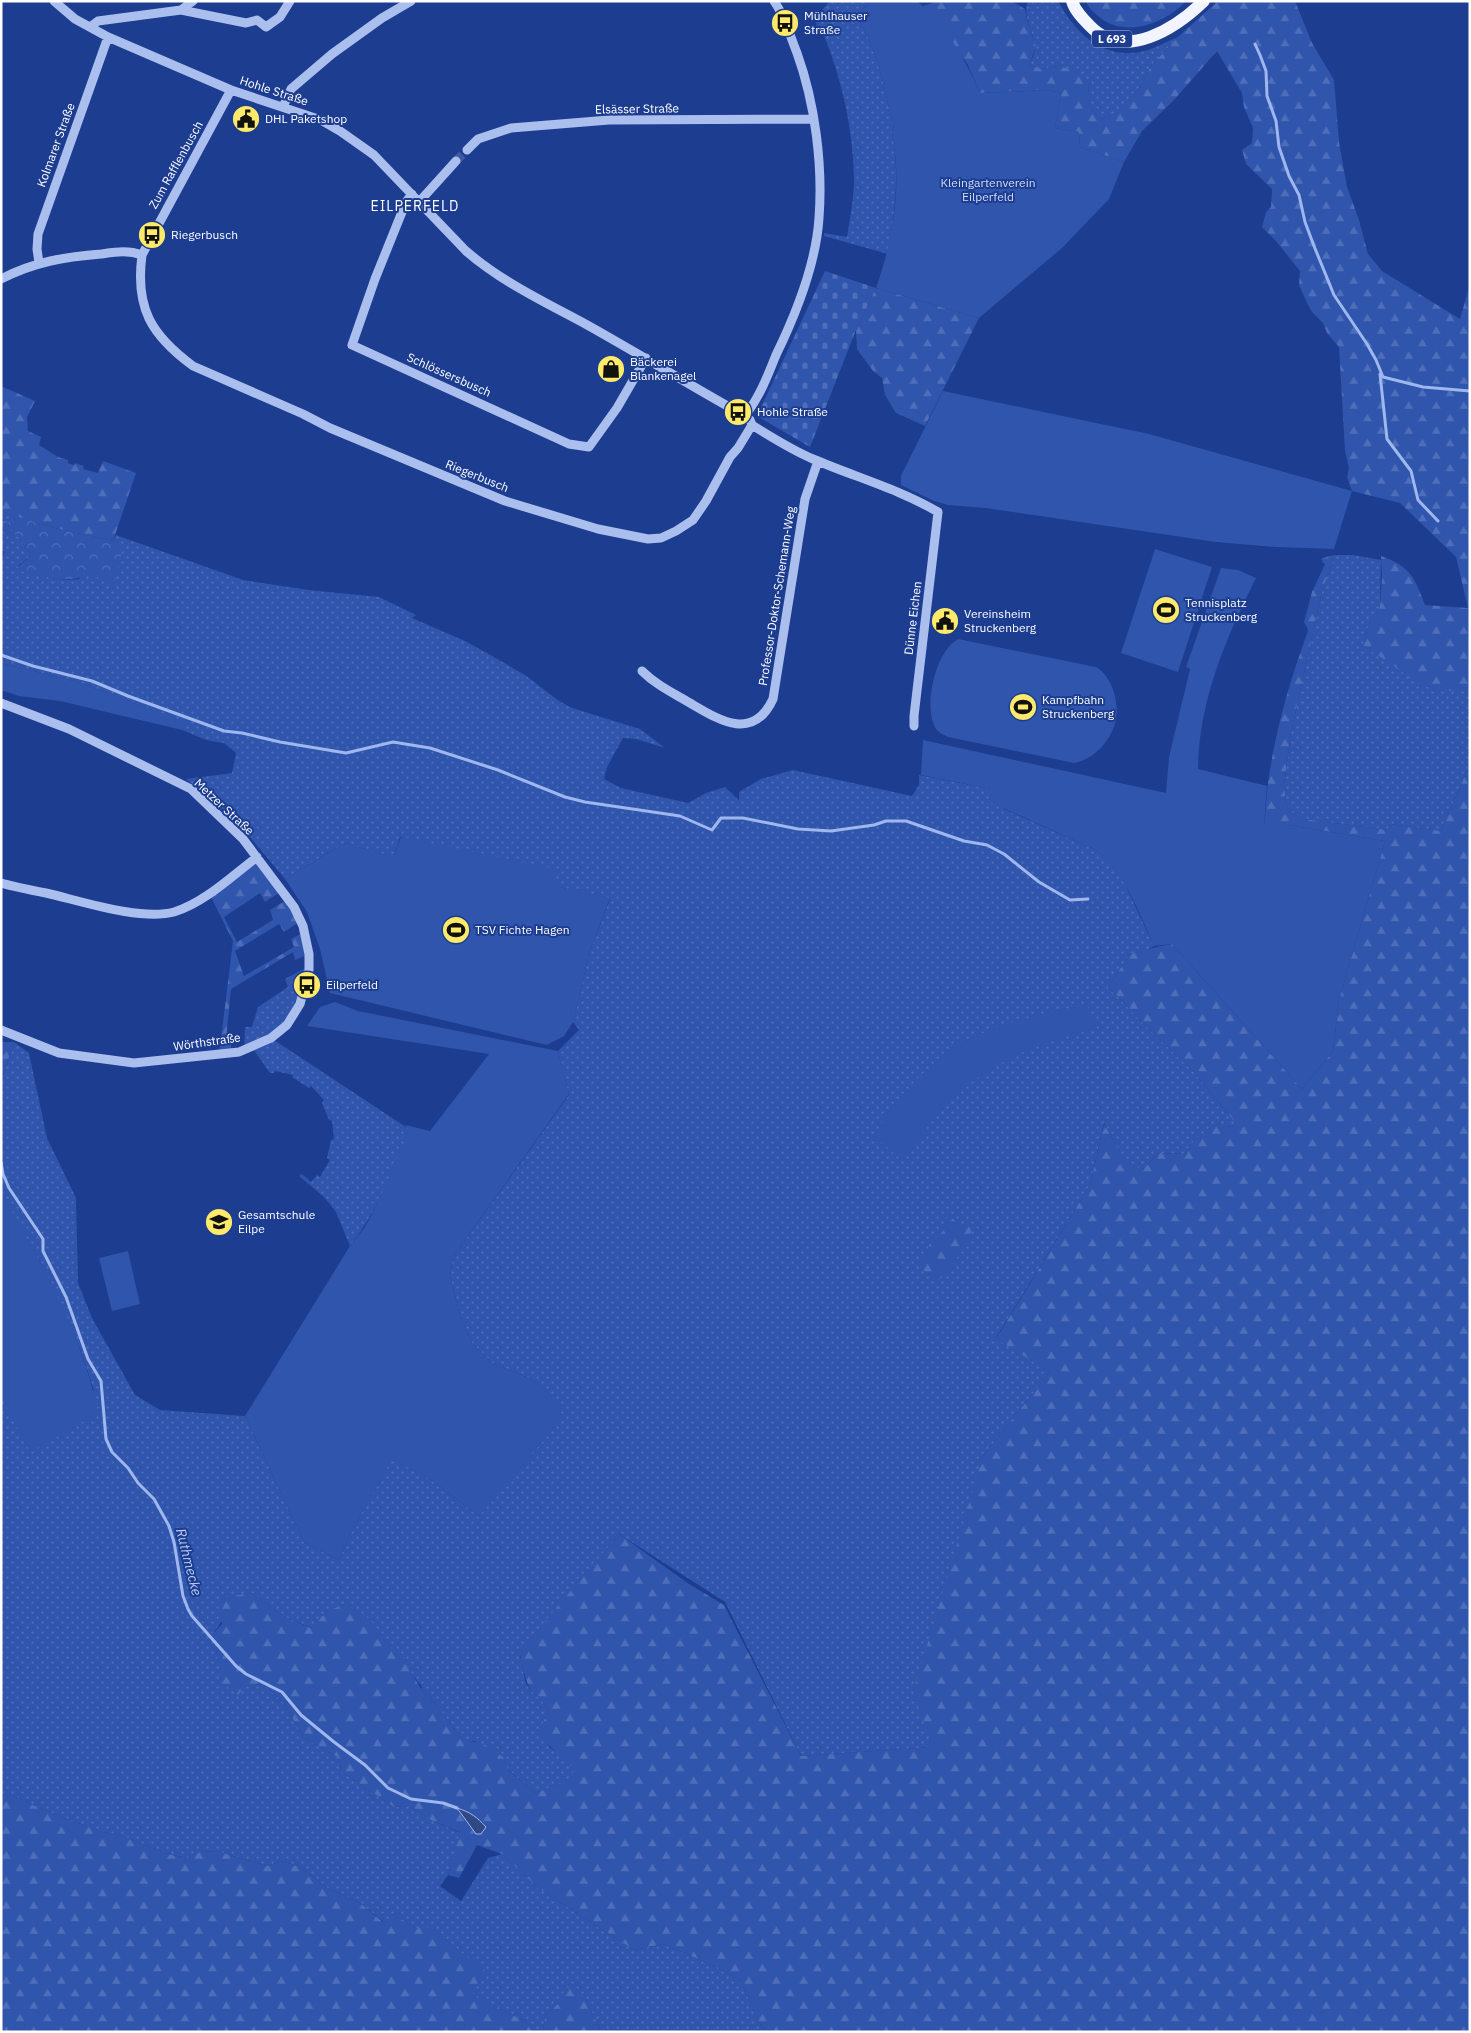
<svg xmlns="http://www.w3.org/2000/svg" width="1471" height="2033" viewBox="0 0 1471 2033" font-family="'IBM Plex Sans',sans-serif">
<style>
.grass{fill:url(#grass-dots)}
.forest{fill:url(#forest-firs)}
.cemetery{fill:url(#cemetery-stones)}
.park{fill:url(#park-crowns)}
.garden{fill:#3055ad}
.water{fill:#314886;stroke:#9fb7ef}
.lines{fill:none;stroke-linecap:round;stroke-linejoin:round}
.stream{stroke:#9fb7ef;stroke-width:3}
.minor-tunnel{stroke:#3e5aa1;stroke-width:9;stroke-dasharray:9 4.5;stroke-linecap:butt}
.minor{stroke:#abbfee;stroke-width:9}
.major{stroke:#f2f5ff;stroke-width:12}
.labels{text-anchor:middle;stroke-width:4;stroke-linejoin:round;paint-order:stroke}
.shield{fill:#1c3d90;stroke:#bbc5de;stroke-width:1}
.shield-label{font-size:11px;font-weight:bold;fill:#fff}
.poi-label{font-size:12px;fill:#fff;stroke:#1c3d90;text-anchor:start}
.street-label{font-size:12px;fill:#fff;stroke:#1c3d90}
.park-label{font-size:12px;fill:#d1ddfa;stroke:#1c3d90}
.neighbourhood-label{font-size:14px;letter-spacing:1px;fill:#fff;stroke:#1c3d90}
.water-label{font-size:14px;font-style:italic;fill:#b7caf5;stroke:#1c3d90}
</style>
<defs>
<pattern id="grass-dots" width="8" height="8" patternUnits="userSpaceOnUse" patternTransform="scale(1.25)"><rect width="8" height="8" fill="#3055ad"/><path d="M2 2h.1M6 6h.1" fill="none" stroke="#4f6eb9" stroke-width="1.8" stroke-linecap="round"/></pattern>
<pattern id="forest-firs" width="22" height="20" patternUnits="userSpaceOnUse" patternTransform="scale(1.25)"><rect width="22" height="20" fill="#3055ad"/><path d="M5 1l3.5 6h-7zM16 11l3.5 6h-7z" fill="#4f6eb9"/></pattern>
<pattern id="cemetery-stones" width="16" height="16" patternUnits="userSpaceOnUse" patternTransform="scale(1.25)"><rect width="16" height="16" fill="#3055ad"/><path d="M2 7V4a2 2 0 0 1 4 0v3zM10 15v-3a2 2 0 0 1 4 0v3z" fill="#4f6eb9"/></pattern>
<pattern id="park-crowns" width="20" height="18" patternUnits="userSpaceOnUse" patternTransform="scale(1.25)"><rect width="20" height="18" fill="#3055ad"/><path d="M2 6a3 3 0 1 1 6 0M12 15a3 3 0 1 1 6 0" fill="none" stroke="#4f6eb9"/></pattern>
</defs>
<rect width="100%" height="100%" fill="#1c3d90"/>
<path class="grass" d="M 830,1 L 871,1 L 857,15 L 871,44 L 881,74 L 894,129 L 892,131 C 900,174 895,212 888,254 L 824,236 L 824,233 L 847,237 C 850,218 854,199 854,179 C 853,129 842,79 823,33 L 819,34 L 815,18 Z
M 1028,1 L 1058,1 C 1077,36 1104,60 1145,51 C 1156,48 1167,41 1178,37 L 1151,66 L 1140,87 L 1116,113 L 1101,119 C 1087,107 1087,102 1089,84 L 1058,66 L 1042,69 L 1029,65 C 1031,60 1036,52 1035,46 C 1033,30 1022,18 1028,1 Z
M 1,512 L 15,516 L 14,523 L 2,520 L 1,522 Z
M 1,529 L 17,535 L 31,555 L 18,566 C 30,575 63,582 79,579 L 83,571 L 123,549 L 113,541 L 116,535 L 243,580 L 309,590 L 379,597 L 416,615 L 412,618 L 465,641 L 494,657 L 525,675 L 559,701 L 572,708 L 640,729 L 665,748 L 636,739 L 623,738 L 607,767 L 604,779 L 621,788 L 688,803 L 706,793 L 725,787 L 739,800 L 739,792 L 761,779 L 793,770 L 912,796 L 919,785 L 919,775 L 991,789 L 1004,809 L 1098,851 L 1112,864 L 1124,882 L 1154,946 L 1148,950 L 1130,954 L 1108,987 L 1156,1036 L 1193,1071 L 1238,1126 C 1209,1127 1201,1131 1184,1154 L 1159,1153 L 1141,1171 L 1125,1161 L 1104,1123 L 1090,1185 L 996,1338 L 1050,1372 L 983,1456 L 933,1747 L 801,1756 L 725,1602 L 619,1534 L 520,1656 C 523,1664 523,1672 525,1680 C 528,1692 543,1697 549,1712 L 543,1722 L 549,1747 L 566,1758 L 574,1769 L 572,1777 L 556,1785 L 535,1793 L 475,1741 L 463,1741 L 432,1699 L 421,1689 L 422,1687 L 368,1619 L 327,1611 L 313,1628 L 284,1617 L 252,1593 L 222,1621 L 212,1635 L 219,1662 L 219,1680 L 264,1685 L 284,1703 L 304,1738 L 339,1758 L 342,1772 L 394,1807 L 410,1806 L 431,1820 L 461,1833 L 448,1875 L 440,1886 L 461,1901 L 488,1858 L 502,1854 L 538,1888 L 634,1950 L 663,1944 L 719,1968 L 741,1981 L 759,2023 L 766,2032 L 601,2032 L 584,1995 L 558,2004 L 545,2016 L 543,2032 L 535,2032 L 525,2021 L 471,1995 L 457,1950 L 432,1928 L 415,1928 L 394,1914 L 385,1923 L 360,1903 L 327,1888 L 302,1868 L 282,1861 L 267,1866 L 220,1852 L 201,1851 L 188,1858 L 167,1854 L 120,1835 L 98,1831 L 35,1806 L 14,1796 L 1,1795 L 1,1396 L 9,1409 L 94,1391 L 81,1351 L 40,1262 L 1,1198 L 1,1081 L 14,1042 L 29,1053 L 47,1138 L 76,1198 L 78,1283 L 92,1318 L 135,1395 L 160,1410 L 245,1416 L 304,1542 L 339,1560 L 351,1532 L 392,1458 L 430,1479 L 479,1516 L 561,1405 L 531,1379 L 492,1363 L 472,1343 L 460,1315 L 450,1276 L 453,1257 L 569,1095 L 558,1051 L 579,1030 L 573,1022 L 590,950 L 610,899 L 555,886 L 400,837 L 393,859 L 345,843 L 285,879 L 239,824 L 186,779 L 232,773 L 236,753 L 224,743 L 206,740 L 182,730 L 184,722 L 78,682 L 1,663 L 1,565 L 4,552 L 1,550 Z
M 1336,555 L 1353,555 L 1381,560 L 1380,608 L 1367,629 L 1363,646 L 1440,691 L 1470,691 L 1470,764 L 1441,831 L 1390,824 L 1388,830 L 1302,819 L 1292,813 L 1286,804 L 1284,785 L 1291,733 L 1322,591 L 1334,559 L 1324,558 L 1323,561 L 1321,559 L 1325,557 Z
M 309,966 L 300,1004 L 271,1038 L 409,1129 C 396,1170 376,1212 350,1246 L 336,1212 L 324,1197 L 299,1176 L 302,1174 L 311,1182 L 317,1175 L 320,1177 L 330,1160 L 327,1158 L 331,1140 L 334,1139 L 332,1121 L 329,1120 L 322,1103 L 324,1100 L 311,1086 L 309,1088 L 292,1077 L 293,1075 L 275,1071 L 274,1073 L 270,1073 L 252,1047 L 244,1051 L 245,1027 L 252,1027 L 258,1007 L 288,987 L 285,979 Z"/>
<path class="forest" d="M 938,1 L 1011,1 L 1025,9 L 1027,20 L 1036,47 L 1029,65 L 1042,69 L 1058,66 L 1077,71 L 1089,84 C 1087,102 1087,107 1101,119 L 1116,112 L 1140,87 L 1151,66 L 1178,37 L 1218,1 L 1295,1 L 1312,43 L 1334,80 L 1339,142 L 1347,187 L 1359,220 L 1368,254 L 1382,271 L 1460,319 L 1470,284 L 1470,691 L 1440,691 L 1418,684 L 1390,663 L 1363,646 L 1367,629 L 1380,607 L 1382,578 L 1381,556 C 1410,566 1415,578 1425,605 L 1468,608 L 1456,557 L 1400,503 L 1352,491 L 1347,477 L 1349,468 L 1345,451 L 1339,347 L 1327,333 L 1323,323 L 1312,312 L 1307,303 L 1299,285 L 1300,271 L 1276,241 L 1262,227 L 1266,212 L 1271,207 L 1272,189 L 1246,164 L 1242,150 L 1252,143 L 1253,128 L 1244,107 L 1242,93 L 1217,51 L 1174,100 L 1142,131 L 1124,162 L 1080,147 L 1079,132 L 1055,128 L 1061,93 L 1048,90 L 980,93 L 968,65 L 937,22 L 923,6 Z
M 1086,1 L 1186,1 C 1165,24 1124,39 1098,16 C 1093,11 1088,8 1086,1 Z
M 876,288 L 979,318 L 925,426 L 896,413 L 885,395 L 882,378 L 873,371 L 857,349 L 856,330 Z
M 1,386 L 35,401 L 27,417 L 28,431 L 41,437 L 39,445 L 58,457 L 68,460 L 68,463 L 74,465 L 75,463 L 84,466 L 83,469 L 98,473 L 103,461 L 136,473 L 113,541 L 54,528 L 1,512 Z
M 1324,558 L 1334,559 L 1322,591 L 1291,733 L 1284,785 L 1286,804 L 1292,813 L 1303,819 L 1388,830 L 1390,824 L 1441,831 L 1470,764 L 1470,2032 L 766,2032 L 759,2023 L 741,1981 L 719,1968 L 663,1944 L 634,1950 L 538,1888 L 502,1854 L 477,1845 L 459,1878 L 448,1875 L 460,1832 L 431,1820 L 410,1806 L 394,1807 L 342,1772 L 339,1758 L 304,1738 L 284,1703 L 264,1685 L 247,1684 L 238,1695 L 219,1680 L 219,1662 L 212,1635 L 222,1624 L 220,1598 L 252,1593 L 284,1617 L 312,1628 L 327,1611 L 350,1603 L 371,1621 L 407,1665 L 421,1689 L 432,1699 L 463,1741 C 481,1740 493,1748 506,1760 L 508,1770 L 535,1793 L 556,1785 L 571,1777 L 574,1769 C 564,1756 550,1749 540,1735 L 543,1722 L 549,1712 C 544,1700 538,1699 531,1690 C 525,1681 521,1662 520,1651 L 619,1534 L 689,1584 L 724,1605 L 801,1756 L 933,1747 L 913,1693 L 983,1456 L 1050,1372 L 996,1339 L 1090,1185 L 1104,1124 L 1125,1160 L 1142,1170 L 1159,1153 L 1184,1154 L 1197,1137 L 1213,1127 L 1238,1126 L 1193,1071 L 1156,1036 L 1108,987 L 1130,954 C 1145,951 1156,946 1172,944 L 1302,1089 L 1333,1051 L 1339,1000 L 1385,841 L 1288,825 L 1264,825 C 1266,811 1266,797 1268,783 C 1275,731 1290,680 1308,631 L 1307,627 L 1304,622 L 1312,592 L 1325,564 L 1322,562 Z
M 257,857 L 282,891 L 265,902 L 260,893 L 224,917 L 237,942 L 273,920 L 270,910 L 288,899 L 301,921 L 284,932 L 279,924 L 235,951 L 244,976 L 294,947 L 291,939 L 304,932 L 309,954 L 295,960 L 293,952 L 231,989 L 226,1040 L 231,1042 L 231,1054 L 219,1055 L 233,941 L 209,893 Z
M 1,1042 L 14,1042 L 1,1081 Z
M 948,1215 L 959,1224 L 966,1225 L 971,1227 L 970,1240 L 946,1273 L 937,1282 L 916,1264 L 926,1253 L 930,1243 L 943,1232 Z
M 1,1795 L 14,1796 L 35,1806 L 98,1831 L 120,1835 L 167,1854 L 188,1858 L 201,1851 L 220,1852 L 267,1866 L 282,1861 L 302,1868 L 327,1888 L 360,1903 L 384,1923 L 394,1914 L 415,1928 L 432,1927 L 457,1950 L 485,1969 L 472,1995 L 525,2021 L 535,2032 L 1,2032 Z
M 566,1987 L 584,1995 L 601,2032 L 543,2032 L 545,2016 L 558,2004 Z"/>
<path class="cemetery" d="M 825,271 L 876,288 L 856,330 L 810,447 L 757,416 Z"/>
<path class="park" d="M 15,516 L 54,528 L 113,541 L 123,548 L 114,585 L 84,571 L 82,576 C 71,585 29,573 15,570 L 31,555 L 17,535 L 1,529 L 2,520 L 14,523 Z"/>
<path class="garden" d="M 871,1 L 917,1 C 945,24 966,60 980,93 L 1048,90 L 1061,93 L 1055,128 L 1079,132 L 1080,147 L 1124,162 L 1109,199 L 1062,248 L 979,318 L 876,288 C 894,237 902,185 892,131 L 894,129 L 881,74 L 871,44 L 857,15 Z
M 943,391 L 1149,434 L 1352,491 L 1334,549 L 1276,547 L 1216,542 L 986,508 L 948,505 L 934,501 L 901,485 L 901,476 Z
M 1155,549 L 1212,567 L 1178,672 L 1121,653 Z
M 1221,568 L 1238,570 L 1256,578 C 1226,638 1199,700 1198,769 L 1267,786 L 1264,825 L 1288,825 L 1385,841 L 1339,1000 L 1333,1051 L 1302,1089 L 1172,944 L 1154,946 C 1139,912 1126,877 1098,851 L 992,803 L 991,789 L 921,775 L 923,740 L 1166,793 L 1169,757 L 1190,669 L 1186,667 Z
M 958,639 L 1096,667 C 1114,677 1122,710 1113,729 C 1106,746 1091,760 1074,763 L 948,737 C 942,734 936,731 934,725 C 924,703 936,651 958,639 Z
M 1,663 L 78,682 L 185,722 L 182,730 L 60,701 L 19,696 L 1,690 Z
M 401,837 L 555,869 L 555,886 L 610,898 L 590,950 L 573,1022 L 564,1036 L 547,1045 L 330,993 L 320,949 L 307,912 L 285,879 L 345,843 L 393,858 Z
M 335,1002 L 358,1011 L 558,1051 L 569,1094 L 453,1257 L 450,1276 L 460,1315 L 472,1343 L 492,1363 L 531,1379 L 561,1404 L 559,1422 L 479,1516 L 430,1479 L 392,1459 L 351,1532 L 339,1560 L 304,1542 L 245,1416 L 350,1246 L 365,1227 L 380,1198 L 405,1140 L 408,1129 L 405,1125 L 430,1131 L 489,1054 L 307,1026 L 320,1007 Z
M 1087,1005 L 1097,1029 C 1033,1042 974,1068 932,1121 C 922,1134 913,1148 903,1161 L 874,1136 L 891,1107 L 918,1078 L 955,1045 L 1002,1025 L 1055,1011 Z
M 1,1198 C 11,1207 17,1221 24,1233 C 54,1286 87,1352 98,1413 L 30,1452 L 1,1396 Z
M 128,1251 L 140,1304 L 112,1311 L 99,1258 Z"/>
<path class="water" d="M 457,1808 C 470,1812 477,1817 486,1827 L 481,1834 L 476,1834 Z"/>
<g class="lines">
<path class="stream" d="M 1255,44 L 1260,55 L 1266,71 L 1267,96 L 1276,121 L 1279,147 L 1289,176 L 1299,195 L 1305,222 L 1314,246 L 1334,295 L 1367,344 L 1376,360 L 1383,377 L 1423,387 L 1470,391
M 1380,374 L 1387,439 L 1411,471 L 1418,500 L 1438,521
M 1,655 L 33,666 L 92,681 L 128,696 L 224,731 L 242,733 L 280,742 L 346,753 L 393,742 L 430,748 L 498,770 L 565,797 L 585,802 L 680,816 L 712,830 L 721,818 L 743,818 L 798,829 L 831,831 L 874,825 L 886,821 L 906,821 L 964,841 L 987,845 L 1004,854 L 1039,882 L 1070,900 L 1088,899
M 1,1162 L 3,1174 L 9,1188 L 43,1239 L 43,1251 L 66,1297 L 88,1359 L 101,1381 L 106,1439 L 112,1452 L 128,1468 L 138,1483 L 154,1499 L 169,1526 L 174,1542 L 183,1596 L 188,1609 L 192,1616 L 236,1666 L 246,1674 L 282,1692 L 301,1715 L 334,1742 L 365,1765 L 388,1788 L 411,1799 L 443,1803 L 457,1808"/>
<path class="minor-tunnel" d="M 456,161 L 467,150"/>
<path class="minor" d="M 54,1 L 75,19 L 108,37 L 231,90 L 321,120 L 340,131 L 374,155 L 466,251 C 503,283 547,303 589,326 C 639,354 688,384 738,412 L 747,413
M 181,10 L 193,1
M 90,27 L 98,21 L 181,10 L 246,23 L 257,20 L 266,27 L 280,17 L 290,1
M 283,107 L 291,89 L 332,54 L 382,18 L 411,1
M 467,150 L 478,139 L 511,128 L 609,120 L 814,119
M 412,194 L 406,202 L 375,279 L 352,345 L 569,444 L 589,447 L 617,408 L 646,358
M 419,202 L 456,161
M 142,255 C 135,308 151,335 193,366 L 303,414 L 330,428 L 505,501 L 598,529 L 648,539 L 661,538 L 676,531 L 693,520 L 706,501 L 730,457 L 738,448 L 752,425
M 39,263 L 37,249 L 38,234 L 108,37
M 1,279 C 34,262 64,257 101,254 C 116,252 128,250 142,255 L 231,90
M 747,413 C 760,396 768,375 776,355 C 796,314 816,264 819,218 C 823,165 815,103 797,53 C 790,36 785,16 774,1
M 750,420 L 752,425 C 771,437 792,450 813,459 C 855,477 899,489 938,512 L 914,716 L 914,726
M 642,671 C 656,685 673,693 690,703 C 719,720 753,742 773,699 L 805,499 L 818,461
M 1,703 L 69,729 L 191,789 L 243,839 L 294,907 L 303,926 L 309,954 L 309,970 L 300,1004 L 287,1025 L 271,1038 L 239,1052 L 134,1063 L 59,1053 L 1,1030
M 1,883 C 16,887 31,890 46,893 C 81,901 140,921 174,912 C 204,903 232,876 257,857"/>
<path class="major" d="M 1072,1 C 1075,11 1083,19 1090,26 C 1125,62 1176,28 1204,1"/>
</g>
<defs>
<symbol id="bus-disc" viewBox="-11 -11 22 22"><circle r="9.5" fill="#fdea6a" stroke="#1c3d90"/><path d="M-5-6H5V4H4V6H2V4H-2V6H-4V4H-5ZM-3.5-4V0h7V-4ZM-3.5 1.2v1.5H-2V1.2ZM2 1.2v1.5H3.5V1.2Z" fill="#111"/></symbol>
<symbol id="civic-disc" viewBox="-11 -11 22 22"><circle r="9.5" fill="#fdea6a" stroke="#1c3d90"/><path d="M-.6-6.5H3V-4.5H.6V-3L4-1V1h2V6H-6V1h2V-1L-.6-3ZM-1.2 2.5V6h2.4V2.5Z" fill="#111"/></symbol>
<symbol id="shop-disc" viewBox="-11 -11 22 22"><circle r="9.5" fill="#fdea6a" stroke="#1c3d90"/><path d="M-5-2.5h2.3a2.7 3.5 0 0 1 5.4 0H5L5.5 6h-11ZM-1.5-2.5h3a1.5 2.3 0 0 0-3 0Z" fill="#111"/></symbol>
<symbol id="stadium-disc" viewBox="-11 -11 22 22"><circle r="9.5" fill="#fdea6a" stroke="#1c3d90"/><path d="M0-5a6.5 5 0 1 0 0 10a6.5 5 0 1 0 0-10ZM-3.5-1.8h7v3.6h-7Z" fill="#111"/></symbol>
<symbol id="school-disc" viewBox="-11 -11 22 22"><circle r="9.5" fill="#fdea6a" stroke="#1c3d90"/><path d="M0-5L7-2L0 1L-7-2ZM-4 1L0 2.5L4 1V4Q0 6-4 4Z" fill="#111"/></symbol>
</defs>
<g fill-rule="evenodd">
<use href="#bus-disc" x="769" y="7" width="32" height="32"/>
<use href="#civic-disc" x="230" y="103" width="32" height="32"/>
<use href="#bus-disc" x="136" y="219" width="32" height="32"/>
<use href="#shop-disc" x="595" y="353" width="32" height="32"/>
<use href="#bus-disc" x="722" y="396" width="32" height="32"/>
<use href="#stadium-disc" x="1150" y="594" width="32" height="32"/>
<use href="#civic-disc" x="929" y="605" width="32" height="32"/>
<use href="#stadium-disc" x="1007" y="691" width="32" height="32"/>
<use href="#stadium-disc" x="440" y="914" width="32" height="32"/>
<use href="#bus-disc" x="291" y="969" width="32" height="32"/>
<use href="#school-disc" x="203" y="1206" width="32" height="32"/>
</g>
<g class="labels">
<rect class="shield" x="1092" y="30.5" width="40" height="17" rx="4"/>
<g class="shield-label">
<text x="1112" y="43">L 693</text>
</g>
<g class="poi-label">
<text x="804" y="20">Mühlhauser<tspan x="804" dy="14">Straße</tspan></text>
<text x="265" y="123">DHL Paketshop</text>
<text x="171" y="239">Riegerbusch</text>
<text x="630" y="366">Bäckerei<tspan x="630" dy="14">Blankenagel</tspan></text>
<text x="757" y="416">Hohle Straße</text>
<text x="1185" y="607">Tennisplatz<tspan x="1185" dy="14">Struckenberg</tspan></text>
<text x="964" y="618">Vereinsheim<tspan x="964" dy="14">Struckenberg</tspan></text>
<text x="1042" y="704">Kampfbahn<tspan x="1042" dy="14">Struckenberg</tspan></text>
<text x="475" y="934">TSV Fichte Hagen</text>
<text x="326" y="989">Eilperfeld</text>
<text x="238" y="1219">Gesamtschule<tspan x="238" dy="14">Eilpe</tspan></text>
</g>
<g class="street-label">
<text transform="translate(274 91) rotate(18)" y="4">Hohle Straße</text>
<text transform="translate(637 109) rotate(-1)" y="4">Elsässer Straße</text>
<text transform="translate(56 145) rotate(-70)" y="4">Kolmarer Straße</text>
<text transform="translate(176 165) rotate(-61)" y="4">Zum Rafflenbusch</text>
<text transform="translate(449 375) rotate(24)" y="4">Schlössersbusch</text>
<text transform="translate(477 476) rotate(22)" y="4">Riegerbusch</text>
<text transform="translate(777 596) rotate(-81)" y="4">Professor-Doktor-Schemann-Weg</text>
<text transform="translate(913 618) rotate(-83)" y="4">Dünne Eichen</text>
<text transform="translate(224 807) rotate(43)" y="4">Metzer Straße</text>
<text transform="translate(207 1042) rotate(-8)" y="4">Wörthstraße</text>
</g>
<g class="park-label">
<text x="988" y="187">Kleingartenverein<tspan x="988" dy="14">Eilperfeld</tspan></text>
</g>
<g class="neighbourhood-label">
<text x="415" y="211">EILPERFELD</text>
</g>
<g class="water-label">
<text transform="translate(189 1562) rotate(76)" y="5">Ruthmecke</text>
</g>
</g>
<rect width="1471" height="2033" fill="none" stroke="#ffffff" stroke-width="5"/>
</svg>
